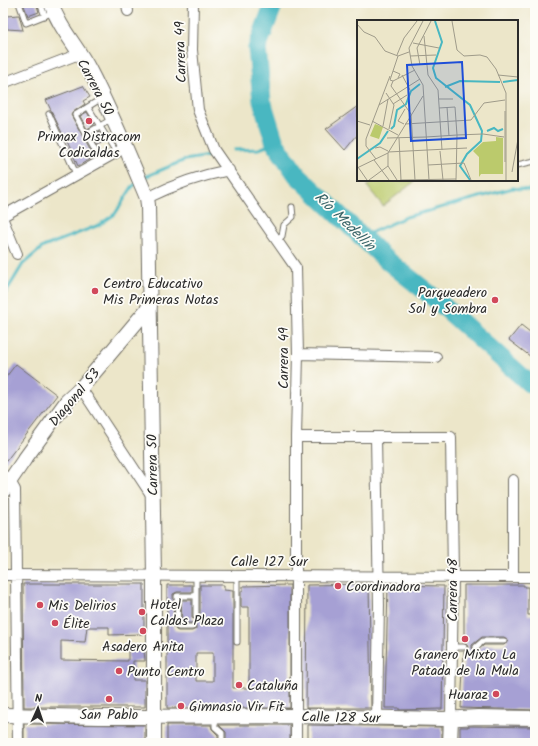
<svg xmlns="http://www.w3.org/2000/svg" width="538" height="746" viewBox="0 0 538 746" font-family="Kalam,sans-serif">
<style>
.green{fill:#bbca6c;stroke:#737a4c}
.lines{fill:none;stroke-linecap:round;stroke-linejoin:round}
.stream{stroke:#48b7c1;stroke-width:3}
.river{stroke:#48b7c1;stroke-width:19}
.building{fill:#a6a0d4;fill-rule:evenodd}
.lane-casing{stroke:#6f6c62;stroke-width:7}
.street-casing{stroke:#6f6c62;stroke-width:12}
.secondary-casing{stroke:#6f6c62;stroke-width:16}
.lane{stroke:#fff;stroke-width:5}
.street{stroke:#fff;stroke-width:10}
.secondary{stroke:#fff;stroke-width:14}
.poi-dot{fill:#d1495b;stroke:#fdfcf7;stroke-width:1.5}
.labels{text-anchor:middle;stroke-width:3.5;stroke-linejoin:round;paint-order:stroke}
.street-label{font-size:14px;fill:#2b2b2b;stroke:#fdfcf7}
.poi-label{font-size:14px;fill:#2b2b2b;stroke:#fdfcf7;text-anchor:start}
.water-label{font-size:15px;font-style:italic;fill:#376367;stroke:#fdfcf7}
.inset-river{fill:none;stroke:#48b7c1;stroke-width:2}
.inset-road{fill:none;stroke:#9f9b8a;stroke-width:1}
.view{fill:#1d4ed8;fill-opacity:0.15;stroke:#1d4ed8;stroke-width:2}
.inset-edge{fill:none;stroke:#2b2b2b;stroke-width:2}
</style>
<rect width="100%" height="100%" fill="#fdfcf7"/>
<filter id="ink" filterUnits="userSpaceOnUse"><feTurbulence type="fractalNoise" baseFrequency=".025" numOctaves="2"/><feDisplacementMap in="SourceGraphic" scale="8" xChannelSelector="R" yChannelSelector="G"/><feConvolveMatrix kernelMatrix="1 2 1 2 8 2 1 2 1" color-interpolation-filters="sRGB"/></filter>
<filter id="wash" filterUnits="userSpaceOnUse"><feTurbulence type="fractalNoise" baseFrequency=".012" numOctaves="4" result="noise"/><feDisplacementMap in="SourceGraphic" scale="16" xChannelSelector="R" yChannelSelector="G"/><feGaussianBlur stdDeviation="0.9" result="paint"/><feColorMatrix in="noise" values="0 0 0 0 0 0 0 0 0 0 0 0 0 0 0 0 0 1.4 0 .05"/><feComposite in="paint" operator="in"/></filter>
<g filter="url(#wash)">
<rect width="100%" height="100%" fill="#ece6c9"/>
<path class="green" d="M 375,180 L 413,180 L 414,182 L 383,206 L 367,186 Z"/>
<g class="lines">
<path class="stream" d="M 234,150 L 259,149 L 275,143
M 143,179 L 147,176 L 185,160 L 209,156
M 361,237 L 406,217 L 513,188 L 535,191
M 3,297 L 23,264 L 43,247 L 99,225 L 115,214 L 132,187 L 137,183"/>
<path class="river" d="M 274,3 L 257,48 L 262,101 L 275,143 L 297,175 L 383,257 L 433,297 L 529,383 L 535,385"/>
</g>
<g id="blocks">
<path class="building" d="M 23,3 L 36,3 L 39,12 L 28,16 Z
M 19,15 L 23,30 L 7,29 L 6,16 Z
M 83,86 L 90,97 L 83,101 L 85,104 L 73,112 L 71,115 L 94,157 L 78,166 L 66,139 L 65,139 L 46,100 Z
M 358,106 L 358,134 L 345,150 L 326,129 Z
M 87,112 L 94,125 L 87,129 L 80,116 Z
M 98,131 L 105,142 L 97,146 L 91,136 Z
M 521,325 L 535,336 L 535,360 L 509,340 Z
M 16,364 L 57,395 L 3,465 L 3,381 Z
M 23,584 L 144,584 L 144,634 L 109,635 L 109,627 L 87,627 L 85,642 L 61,641 L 61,660 L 128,661 L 128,650 L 144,650 L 145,661 L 133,661 L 133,680 L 145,680 L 145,707 L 24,707 Z
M 369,584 L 371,708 L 306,708 L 307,585 Z
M 167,585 L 192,585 L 192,592 L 177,592 L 173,594 L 174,627 L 176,630 L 178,631 L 192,631 L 196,629 L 196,625 L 194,623 L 182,623 L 181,600 L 192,600 L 192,618 L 196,620 L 198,619 L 200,616 L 200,585 L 224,585 L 224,590 L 233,591 L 233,688 L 249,688 L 249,607 L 241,607 L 241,591 L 243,591 L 243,586 L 290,585 L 290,708 L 167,708 ZM 196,653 L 213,653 L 213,681 L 196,681 Z
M 388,585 L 444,586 L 442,709 L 399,710 L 399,708 L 385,708 Z
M 464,585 L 524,585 L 524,587 L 528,587 L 528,615 L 534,615 L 535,710 L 461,708 L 464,651 L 466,650 L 468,647 L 467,645 L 464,643 ZM 482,637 L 504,637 L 507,639 L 508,641 L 504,645 L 484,645 L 478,650 L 474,651 L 472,648 L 472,645 Z
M 24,724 L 145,725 L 145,743 L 24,743 Z
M 167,725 L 211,725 L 212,729 L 218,735 L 218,743 L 167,743 Z
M 219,725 L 290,725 L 290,743 L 226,743 L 226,732 Z
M 308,725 L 442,727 L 442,743 L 308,743 Z
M 468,726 L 535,727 L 535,743 L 460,743 L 460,727 L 468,727 Z"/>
</g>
</g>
<g filter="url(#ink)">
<use href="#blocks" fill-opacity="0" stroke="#6f6c62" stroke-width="1"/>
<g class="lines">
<defs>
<path id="lane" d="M 19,3 L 26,23 L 54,12
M 40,3 L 45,16
M 88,107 L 116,152
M 49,114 L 76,174
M 86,134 L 112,119
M 101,161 L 75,115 L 102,98
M 517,165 L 535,161
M 278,240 L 282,236 L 284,225 L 293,217 L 292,207
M 196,575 L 196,616
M 192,627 L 178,627 L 177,596 L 196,596
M 237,642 L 237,575
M 452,647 L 464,647
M 476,647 L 483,641 L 504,641
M 215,718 L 215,727 L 222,733 L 222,743"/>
<path id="street" d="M 127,3 L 128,11
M 193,3 L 192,50 L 198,110 L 214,150 L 296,268 L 298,354 L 296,437 L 296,743
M 3,83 L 79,54
M 147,198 C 175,184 198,176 229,170
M 3,216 L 126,147
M 3,220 L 17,254
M 298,354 L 436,357
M 81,388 L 152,496
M 296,437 L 451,437 L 453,576 L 451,718
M 376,437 L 379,605 L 377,718
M 3,475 L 10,481 L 15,490 L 18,743
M 3,575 L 535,577
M 513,577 L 513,480"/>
<path id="secondary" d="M 51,3 C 59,28 77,46 89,69 C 111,111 129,155 147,198 L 148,205 L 154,575 L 154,743
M 3,491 L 24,460 L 67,401 L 81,388 L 150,306
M 3,715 L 99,717 L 295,716 L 443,719 L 478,717 L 535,718
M 450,743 L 451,718"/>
</defs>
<use href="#lane" class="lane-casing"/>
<use href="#street" class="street-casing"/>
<use href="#secondary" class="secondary-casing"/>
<use href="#lane" class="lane"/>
<use href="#street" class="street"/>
<use href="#secondary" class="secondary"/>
</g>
</g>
<g class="poi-dot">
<circle cx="89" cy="121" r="4"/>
<circle cx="95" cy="291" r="4"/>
<circle cx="495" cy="300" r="4"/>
<circle cx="338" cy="586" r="4"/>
<circle cx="40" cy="605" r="4"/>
<circle cx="142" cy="612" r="4"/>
<circle cx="55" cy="623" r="4"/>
<circle cx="143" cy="631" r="4"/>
<circle cx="465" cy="639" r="4"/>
<circle cx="119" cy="671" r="4"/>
<circle cx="239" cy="685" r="4"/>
<circle cx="496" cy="694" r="4"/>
<circle cx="109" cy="699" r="4"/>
<circle cx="181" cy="706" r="4"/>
</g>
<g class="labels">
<g class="street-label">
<text transform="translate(180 52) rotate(-92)" y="5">Carrera 49</text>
<text transform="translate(96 87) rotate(62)" y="5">Carrera 50</text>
<text transform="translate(283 358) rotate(-90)" y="5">Carrera 49</text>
<text transform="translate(74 397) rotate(-50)" y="5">Diagonal 53</text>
<text transform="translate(152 465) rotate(-91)" y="5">Carrera 50</text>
<text x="269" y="566">Calle 127 Sur</text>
<text transform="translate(452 590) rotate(-90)" y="5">Carrera 48</text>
<text transform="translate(341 717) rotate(1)" y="5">Calle 128 Sur</text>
</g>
<g class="poi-label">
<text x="89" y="141" text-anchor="middle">Primax Distracom<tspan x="89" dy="16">Codicaldas</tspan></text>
<text x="103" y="288">Centro Educativo<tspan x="103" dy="16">Mis Primeras Notas</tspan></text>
<text x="487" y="297" text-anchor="end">Parqueadero<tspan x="487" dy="16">Sol y Sombra</tspan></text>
<text x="346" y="591">Coordinadora</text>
<text x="150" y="609">Hotel<tspan x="150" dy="16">Caldas Plaza</tspan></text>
<text x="48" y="610">Mis Delirios</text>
<text x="63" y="628">Élite</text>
<text x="143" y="651" text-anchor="middle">Asadero Anita</text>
<text x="465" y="659" text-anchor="middle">Granero Mixto La<tspan x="465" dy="16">Patada de la Mula</tspan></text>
<text x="127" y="676">Punto Centro</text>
<text x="247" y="690">Cataluña</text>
<text x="488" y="699" text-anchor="end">Huaraz</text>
<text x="189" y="711">Gimnasio Vir Fit</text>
<text x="109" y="719" text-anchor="middle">San Pablo</text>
</g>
<g class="water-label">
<text transform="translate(345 221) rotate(44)" y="5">Río Medellín</text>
</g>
</g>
<g transform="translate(357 20)">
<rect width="161" height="161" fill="#ece6c9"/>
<path d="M 18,104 L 26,107 L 22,119 L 13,116 ZM 139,117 L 146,118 L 146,154 L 124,154 L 122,157 L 122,137 L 116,131 L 126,122 L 139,121 Z" fill="#bbca6c"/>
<path class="inset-river" d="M 78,1 L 85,22 L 76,48 L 79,58 L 113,85 L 125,111 L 124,121 L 110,134 L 103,146 L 113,160M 146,62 L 161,60M 88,67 L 103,61 L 143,62M 34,109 L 37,106 L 40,90 L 49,84 L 54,71 L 63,64M 130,111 L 137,108 L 141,111 L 146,109M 0,139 L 23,123 L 31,111"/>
<path class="inset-road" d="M 66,1 L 52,28 L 55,46 L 66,65 L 72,160M 95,1 L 100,30 L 107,36 L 123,35 L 130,37 L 139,49 L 149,73 L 149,160M 0,4 L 7,12 L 18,17 L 28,31 L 41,36 L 52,32M 67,16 L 71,55 L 81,70 L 85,130M 56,23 L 82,28M 40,35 L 47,18 L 60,1M 53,36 L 79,35M 63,45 L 60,28 L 74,1M 36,51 L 43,54 L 41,58M 45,55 L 53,70M 141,55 L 161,57M 36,61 L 33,60 L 41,36M 29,73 L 37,85 L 32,109M 82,79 L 96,79M 36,84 L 50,75M 22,85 L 63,59M 90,87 L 92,116M 82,88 L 98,87 L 100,115 L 126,114 L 147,117M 148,91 L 148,142M 0,101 L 13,105M 15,101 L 41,115M 47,104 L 41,101 L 48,89M 48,104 L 114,100 L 127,83 L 148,80M 26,106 L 31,79M 69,117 L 100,115 L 99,160M 30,118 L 69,117M 42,118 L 44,160M 18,128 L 23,127 L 31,131M 83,131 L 86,160M 31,132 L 110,128M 31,133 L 66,76M 31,133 L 31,146 L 40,160M 19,139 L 9,126 L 9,119 L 33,56M 17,140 L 32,160M 71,145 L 107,143 L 114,160M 1,147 L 10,160M 0,148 L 31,133M 155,152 L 161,119M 12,160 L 31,146M 43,160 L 99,159M 58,160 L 54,94 L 34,66 L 36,61 L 58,50"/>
<path class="view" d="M 105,42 L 109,118 L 54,121 L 50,45 Z"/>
<rect width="161" height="161" class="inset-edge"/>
</g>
<rect width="538" height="746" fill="none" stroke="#fdfcf7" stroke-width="16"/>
<g transform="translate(38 708) rotate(3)" stroke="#fdfcf7" stroke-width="3" paint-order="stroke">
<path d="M0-3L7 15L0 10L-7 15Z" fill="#2b2b2b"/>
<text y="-6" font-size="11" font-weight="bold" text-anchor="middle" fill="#2b2b2b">N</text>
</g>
</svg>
